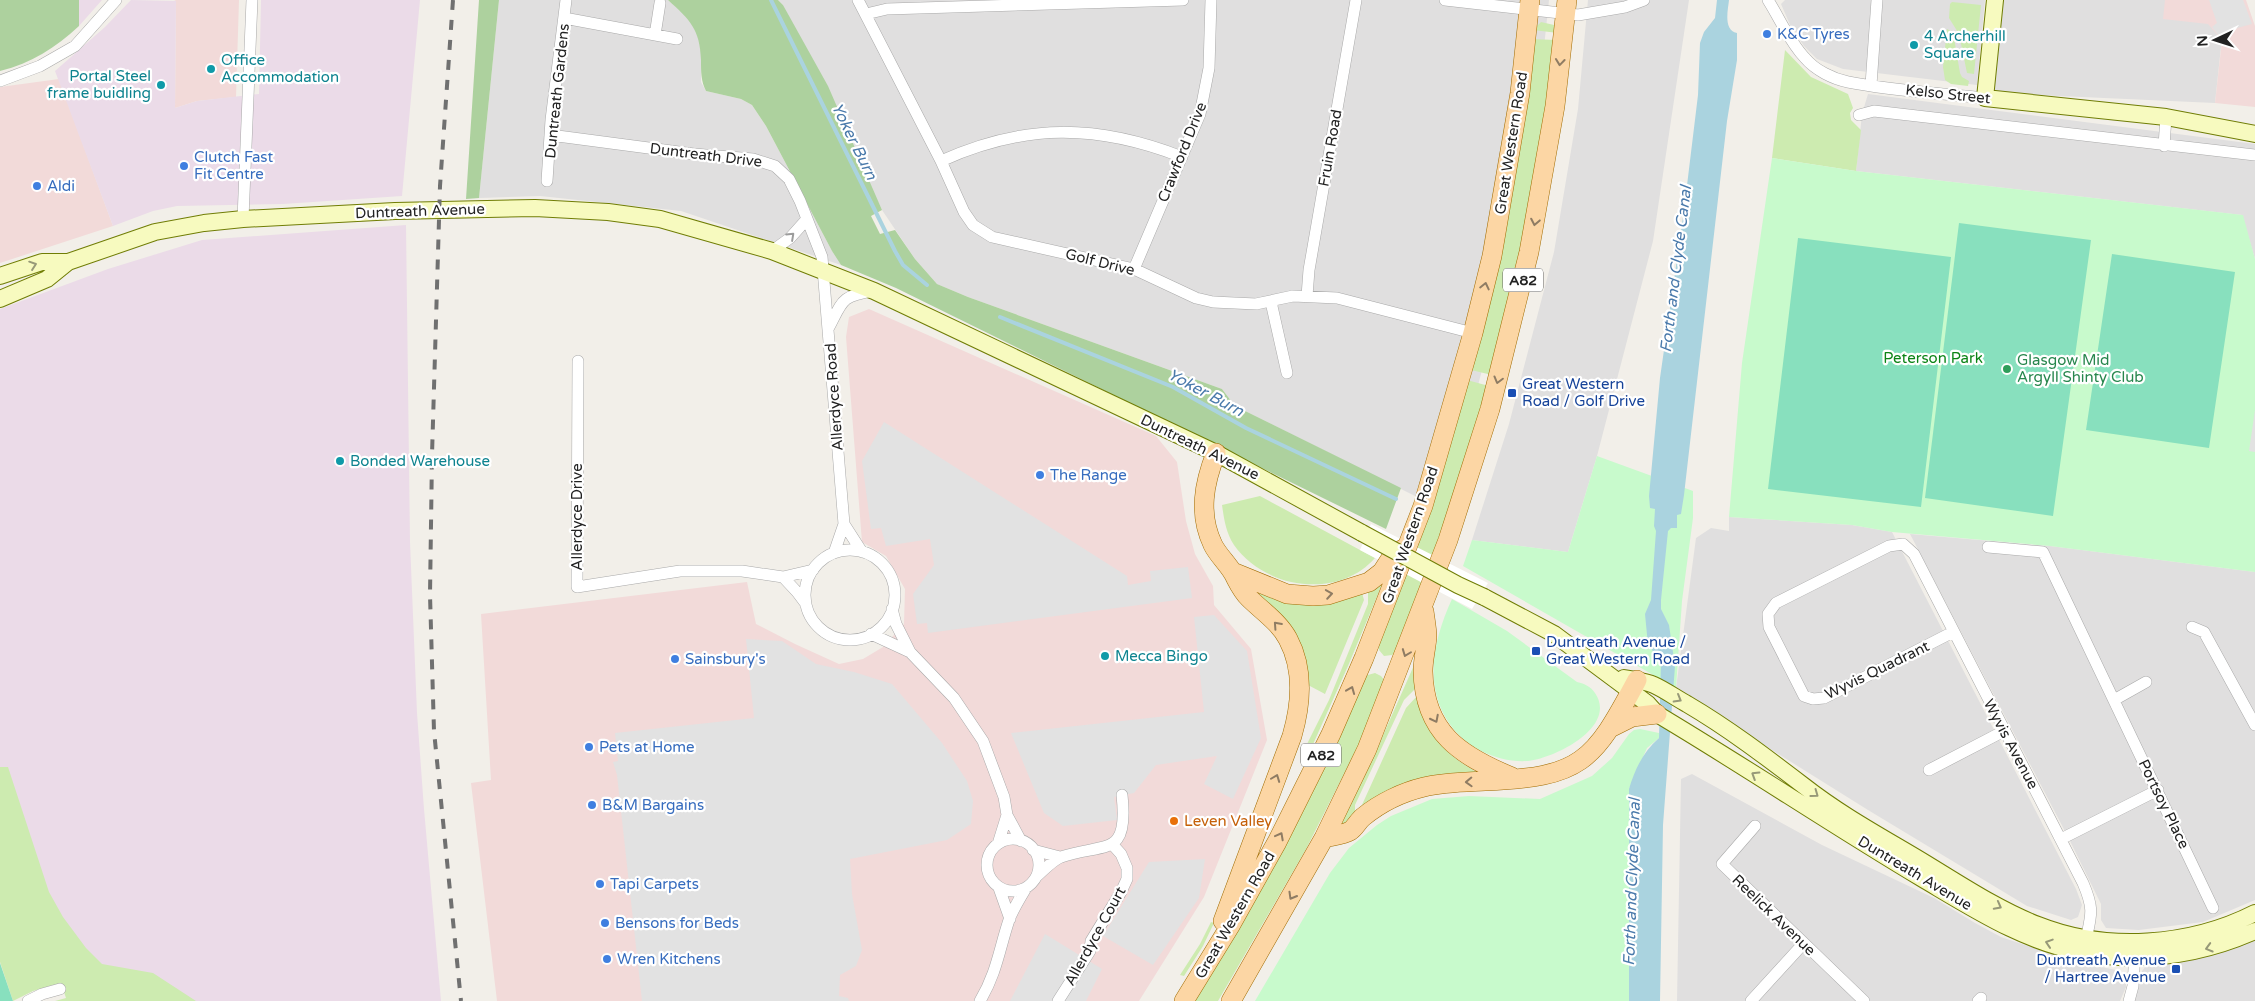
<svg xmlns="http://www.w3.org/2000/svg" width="2255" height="1001" viewBox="0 0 2255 1001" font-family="'Varela Round',sans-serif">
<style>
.residential{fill:#e0dfdf}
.commercial{fill:#f2dad9}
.industrial{fill:#ebdbe8}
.grass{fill:#cdebb0}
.forest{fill:#add19e}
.park{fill:#c8facc}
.pitch{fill:#88e0be}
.parking{fill:#e2e2e2}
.water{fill:#aad3df}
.pier{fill:#fff}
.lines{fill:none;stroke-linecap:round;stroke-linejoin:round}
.stream{stroke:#aad3df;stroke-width:4}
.street-casing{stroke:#a9a9a9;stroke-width:12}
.secondary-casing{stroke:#707d05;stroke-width:18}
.primary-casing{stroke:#a06b00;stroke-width:20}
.street{stroke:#fff;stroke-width:11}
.secondary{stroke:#f7fabf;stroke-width:16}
.primary{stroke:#fcd6a4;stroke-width:19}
.rail{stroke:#707070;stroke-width:4;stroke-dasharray:10 10;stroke-linecap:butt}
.secondary-bridge-casing{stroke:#707d05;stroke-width:18;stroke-linecap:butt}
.secondary-bridge{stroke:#f7fabf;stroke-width:16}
.oneway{stroke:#8f7c63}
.oneway2{stroke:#9c9c9c}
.oneway3{stroke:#979978}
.shop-dot{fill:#3f7fe0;stroke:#fff;stroke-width:2}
.culture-dot{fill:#0f9aa8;stroke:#fff;stroke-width:2}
.leisure-dot{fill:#2e9e5b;stroke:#fff;stroke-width:2}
.transit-dot{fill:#1a4fb4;stroke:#fff;stroke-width:2}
.food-dot{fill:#e8710a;stroke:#fff;stroke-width:2}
.labels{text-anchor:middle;stroke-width:4.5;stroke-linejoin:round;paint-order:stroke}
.shield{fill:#fff;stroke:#646464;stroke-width:1}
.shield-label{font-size:14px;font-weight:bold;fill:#222}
.shop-label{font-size:15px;fill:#366cbe;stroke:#fff;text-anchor:start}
.culture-label{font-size:15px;fill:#0d838f;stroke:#fff;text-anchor:start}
.street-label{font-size:15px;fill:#222;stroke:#fff}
.park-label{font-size:15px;fill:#0c8416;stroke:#fff}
.leisure-label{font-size:15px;fill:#27864d;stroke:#fff;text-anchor:start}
.transit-label{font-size:15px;fill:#164399;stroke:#fff;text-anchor:start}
.food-label{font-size:15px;fill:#c56008;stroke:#fff;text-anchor:start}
.water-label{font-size:16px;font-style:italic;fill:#4a7aab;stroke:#fff}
</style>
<rect width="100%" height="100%" fill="#f2efe9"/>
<path class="residential" d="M 499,0 L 668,0 L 690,19 L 695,28 L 701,46 L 701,82 L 706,91 L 741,99 L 752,105 L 766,126 L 832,251 L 841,265 L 681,211 L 540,196 L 479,198 Z
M 778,0 L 1549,0 L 1540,85 L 1497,313 L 1471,412 L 1441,509 L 1235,406 L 1222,389 L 968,297 L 937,284 L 915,259 L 882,210 L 783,5 Z
M 1588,0 L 1689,0 L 1653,241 L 1597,456 L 1568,552 L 1472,540 L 1509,424 L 1554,252 L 1578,109 Z
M 1785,0 L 1985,0 L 1977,85 L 1843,69 L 1817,59 L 1804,46 L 1791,27 L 1781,4 Z
M 2002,0 L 2226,0 L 2215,103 L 1993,93 Z
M 1868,94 L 2255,144 L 2255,259 L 2242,215 L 1856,171 L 1862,114 Z
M 1729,517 L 1852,525 L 1892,532 L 2076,889 L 2082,905 L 2078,917 L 2071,920 L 2027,906 L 1868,810 L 1708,710 L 1676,688 L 1696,538 L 1711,528 L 1729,531 Z
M 1910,534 L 2050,546 L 2255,572 L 2255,900 L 2203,922 L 2139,930 L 2106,928 L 2101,920 L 2101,904 L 2069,839 Z
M 1692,774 L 1822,845 L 1934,898 L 1975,923 L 2001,937 L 2073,961 L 2116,970 L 2126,979 L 2126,987 L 2120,1001 L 1677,1001 L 1681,779 Z
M 2255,913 L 2255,1001 L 2129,1001 L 2133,986 L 2142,971 L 2167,939 Z"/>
<path class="commercial" d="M 174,0 L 239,0 L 236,97 L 197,101 L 175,108 L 176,1 Z
M 2165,0 L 2246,0 L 2255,26 L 2255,107 L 2215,103 L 2222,40 L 2208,24 L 2163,19 Z
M 59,79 L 113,226 L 0,263 L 0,87 Z
M 869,309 L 1156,436 L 1177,462 L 1186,521 L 1195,554 L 1213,586 L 1214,605 L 1251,649 L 1267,740 L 1204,897 L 1139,1001 L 497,1001 L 471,783 L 491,780 L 481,614 L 747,582 L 756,624 L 795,644 L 839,664 L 863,659 L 883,647 L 904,624 L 905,589 L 886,556 L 862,542 L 846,337 L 849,317 Z"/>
<path class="industrial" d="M 79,0 L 102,0 L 79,26 Z
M 131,0 L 176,1 L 175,108 L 197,101 L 259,94 L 261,0 L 420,0 L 402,196 L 283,204 L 177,206 L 153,211 L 113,226 L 55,71 L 105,27 Z
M 406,225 L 410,542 L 417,713 L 424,809 L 441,1001 L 160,1001 L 67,995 L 0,767 L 0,309 L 108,269 L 202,240 Z"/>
<path class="grass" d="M 1952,2 L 1981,5 L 1974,74 L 1967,73 L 1959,34 L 1949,18 L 1950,4 Z
M 1541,22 L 1554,25 L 1558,33 L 1533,30 Z
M 1947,29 L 1953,32 L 1960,73 L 1962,77 L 1969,81 L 1968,86 L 1951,84 L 1945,80 L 1943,67 Z
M 1531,39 L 1556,40 L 1542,142 L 1522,250 L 1492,375 L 1471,370 Z
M 1785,50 L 1811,77 L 1848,94 L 1853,108 L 1850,113 L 1851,120 L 1861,130 L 1856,171 L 1772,158 Z
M 1467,380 L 1489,386 L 1459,486 L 1399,649 L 1392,655 L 1384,656 L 1379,650 L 1378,641 Z
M 1260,496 L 1360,550 L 1375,558 C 1338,600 1265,589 1234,545 C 1226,533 1224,519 1222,505 Z
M 1383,582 L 1348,666 L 1310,751 L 1305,748 L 1329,700 L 1368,604 L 1368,591 Z
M 1245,584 L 1362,593 L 1364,600 L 1325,694 L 1308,685 Z
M 1415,663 L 1415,689 L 1404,700 L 1355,805 L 1355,818 L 1334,836 L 1369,767 Z
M 1375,673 L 1381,676 L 1385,681 L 1358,746 L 1306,849 L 1218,1001 L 1192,1001 L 1364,676 Z
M 1417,696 C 1434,739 1441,753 1482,775 L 1361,807 L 1406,708 Z
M 0,767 L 8,767 L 49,892 L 63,917 L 86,948 L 102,964 L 153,973 L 196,1001 L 55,1001 L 66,998 L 61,983 L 33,991 L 13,1001 L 0,962 Z
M 1211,922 L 1214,923 L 1203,946 L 1184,976 L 1180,975 L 1200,944 Z"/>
<path class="forest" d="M 0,0 L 79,0 L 79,26 C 55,48 32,63 0,71 Z
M 479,0 L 499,0 L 479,198 L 466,199 Z
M 668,0 L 778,0 L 783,5 L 828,86 L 882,210 L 871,216 L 880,234 L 895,230 L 915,259 L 937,284 L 968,297 L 1222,389 L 1235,406 L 1401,488 L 1386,529 L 896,288 L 841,265 L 832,251 L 766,126 L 752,105 L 741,99 L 706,91 C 701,81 701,72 701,60 C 700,29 690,20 668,0 Z"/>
<path class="park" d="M 1772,158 L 1856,171 L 2243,215 L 2255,259 L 2255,572 L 2050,546 L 1892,532 L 1852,525 L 1729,517 L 1742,363 Z
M 1597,456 L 1693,491 L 1693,518 L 1682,601 L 1676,688 L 1463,566 L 1472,540 L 1568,552 Z
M 1452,599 L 1507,631 L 1577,682 C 1585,684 1590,686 1595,693 C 1618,727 1555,758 1528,761 C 1498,763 1466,748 1449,723 C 1423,685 1434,638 1452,599 Z
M 1640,729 L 1659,733 L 1659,738 L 1647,748 L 1629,789 L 1629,1001 L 1255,1001 L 1330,873 L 1349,848 L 1377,825 L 1391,816 L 1432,799 L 1469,796 L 1540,799 L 1592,776 L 1612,758 L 1629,734 L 1634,730 Z"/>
<path class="pitch" d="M 1959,223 L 2091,240 L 2053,516 L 1925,498 Z
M 1798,238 L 1951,257 L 1921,507 L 1768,489 Z
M 2112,254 L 2235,272 L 2209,448 L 2086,430 Z
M 0,962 L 0,963 L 13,1001 L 0,1001 Z"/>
<path class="parking" d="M 2209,0 L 2243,0 L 2252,24 L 2237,28 L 2222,40 L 2212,27 L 2217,23 Z
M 2255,410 L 2255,452 L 2249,451 Z
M 884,422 L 1127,576 L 1128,585 L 1151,581 L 1150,571 L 1188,567 L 1192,598 L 928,633 L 927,623 L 917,624 L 913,594 L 934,565 L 930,539 L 886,546 L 881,528 L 871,529 L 862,461 Z
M 1214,615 L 1247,651 L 1261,738 L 1233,799 L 1204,784 L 1217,756 L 1156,765 L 1134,793 L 1114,797 L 1117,820 L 1063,826 L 1044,813 L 1011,733 L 1204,712 L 1194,617 Z
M 746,639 L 782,641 L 816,664 L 854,672 L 892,684 L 942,743 L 967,781 L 973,801 L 971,824 L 947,840 L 850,859 L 852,894 L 862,950 L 856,966 L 840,975 L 839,996 L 848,998 L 849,1001 L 642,1001 L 617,775 L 613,762 L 618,761 L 615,733 L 754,718 Z
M 1205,859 L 1199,898 L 1153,965 L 1103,936 L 1149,862 Z
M 1045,934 L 1102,969 L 1086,1001 L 1010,1001 Z"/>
<path class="water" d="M 1717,0 L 1729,0 C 1728,10 1723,30 1737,33 L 1737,60 L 1727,121 L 1684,495 L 1681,514 L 1677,515 L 1677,528 L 1671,528 L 1668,531 L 1661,600 L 1661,609 L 1669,625 L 1675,666 L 1663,825 L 1660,1001 L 1629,1001 L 1629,789 C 1635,769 1643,752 1659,738 L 1661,661 L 1648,645 L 1645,614 L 1651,600 L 1656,531 L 1654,526 L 1655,509 L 1650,508 L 1649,496 L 1660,378 L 1684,210 L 1698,95 L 1700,43 L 1704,32 L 1715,18 Z"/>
<path class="pier" d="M 1371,524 L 1488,583 L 1472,609 L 1360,550 Z"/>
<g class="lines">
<path class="stream" d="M 771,0 L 895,251 L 903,265 L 927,285
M 1000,317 L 1173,387 L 1246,428 L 1396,499"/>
<defs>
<path id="street" d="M 858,0 L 941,161 L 964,212 L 973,225 L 992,237 L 1134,269 L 1196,298 L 1213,302 L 1256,304 L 1293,296 L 1337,298 L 1473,333
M 1445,0 L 1578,15 L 1625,7 L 1644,0
M 1768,0 C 1780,19 1789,41 1805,58 C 1815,70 1833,79 1848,82 C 1893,91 1940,93 1985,98
M 866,14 L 887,9 L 1183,0
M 564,18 L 677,39
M 655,35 L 660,3
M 0,81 L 40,66 L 75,46 L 116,0
M 1871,85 L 1877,0
M 1859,115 L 1874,111 L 2255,155
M 550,135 L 694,154 L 753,159 L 775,166 L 789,179 L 800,201 L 822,257 L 844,524 L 834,553
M 2164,146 L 2166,117
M 941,161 C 1025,123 1097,124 1182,157
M 547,181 L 551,120 L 566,0
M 243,219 L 252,0
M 772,251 L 790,238 L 807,219
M 1134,269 L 1200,114 L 1209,68 L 1211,0
M 1307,296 L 1309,270 L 1356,0
M 1271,302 L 1287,373
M 828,329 C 843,301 840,296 873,291
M 578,361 L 577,587 L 680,571 L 742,571 L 783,577 L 813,570
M 844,524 L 862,552
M 1988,547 L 2043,552 L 2213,908
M805 595a45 45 0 1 1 90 0a45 45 0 1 1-90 0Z
M 783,577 L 797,592 L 806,604
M 892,609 L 896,624 L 910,652 L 954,698 L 983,741 L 1004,797 L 1007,815 L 1021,841
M 2192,627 L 2204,632 L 2255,725
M 1953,632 L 1824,698 L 1813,699 L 1804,696 L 1769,627 L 1768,614 L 1776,603 L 1889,546 L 1903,544 L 1914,554 L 2083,883 C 2095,911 2091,915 2085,944
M 871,634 L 910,652
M 2114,700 L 2146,682
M 1929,770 L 2004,731
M 1755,826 L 1722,864 L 1864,1001
M 2061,839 L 2158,790
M987 865a26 26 0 1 1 52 0a26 26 0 1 1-52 0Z
M 998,844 L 1007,815
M 1033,850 L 1060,857
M 1037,876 C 1044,870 1053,860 1061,857 C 1105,842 1129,859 1122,795
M 999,888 L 1010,919
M 28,1001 L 42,994 L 60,989
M 980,1001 C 997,972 999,950 1009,920 C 1013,909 1020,898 1026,888
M 1058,1001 L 1090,951 L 1091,941 L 1121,892 L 1127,879 L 1127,868 L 1121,854 L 1112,844
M 1751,1001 L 1803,944
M 1978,1001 L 1981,998
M 2129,1001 L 2133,986 L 2135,951"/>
<path id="secondary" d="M 1995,0 L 1985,98 L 2166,117 L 2255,134
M 0,276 L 42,262 L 68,262 L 155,232 L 204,223 L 243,219 L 395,211 L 535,208 L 608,212 L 660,219 L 772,251 L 874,291 L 1216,453 L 1362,533
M 0,299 L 47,279 L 68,262
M 1484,597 L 1554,634 L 1648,704 L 1657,714 C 1746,767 1832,825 1921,878 C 1972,908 2025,943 2085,953 C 2143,963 2201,955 2255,931
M 1624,678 C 1634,680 1645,681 1654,685 C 1665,690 1676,698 1687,704 C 1728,728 1766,757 1804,786 C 1841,815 1882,837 1922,861 C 1960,884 1997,909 2038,925 C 2106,952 2190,946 2255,913"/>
<path id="primary" d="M 1216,453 C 1204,483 1198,514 1213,545 C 1218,555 1227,563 1233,573 C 1238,582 1241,590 1249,598 C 1262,611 1279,622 1288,639 C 1304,669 1301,705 1292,736 L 1223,921
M 1233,572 L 1287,594 L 1313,596 L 1328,595 L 1369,582 L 1382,572 L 1393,555 L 1405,548
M 1424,611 C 1425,619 1427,629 1427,637 C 1426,649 1423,660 1423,671 C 1424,733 1461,756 1512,777
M 1610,728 L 1632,717 L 1657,714
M 1324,838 C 1332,836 1343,835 1350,831 C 1355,828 1358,821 1363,817 C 1380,803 1403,792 1424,787 C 1444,782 1465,782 1485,781 C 1581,777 1593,763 1637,680
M 1184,1001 L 1230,926 L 1277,842 L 1331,734 L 1364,658 L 1423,506 L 1473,333 L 1492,256 L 1520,93 L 1530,0
M 1231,1001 L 1324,838 L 1367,749 L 1448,540 L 1490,409 L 1529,252 L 1555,106 L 1567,0"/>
</defs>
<use href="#street" class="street-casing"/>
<use href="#secondary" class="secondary-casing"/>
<use href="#primary" class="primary-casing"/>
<use href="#street" class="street"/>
<use href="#secondary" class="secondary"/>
<use href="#primary" class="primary"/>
<path class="rail" d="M 453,0 L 440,186 L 432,455 L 430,595 L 434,731 L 461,1001"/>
<defs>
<path id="secondary-bridge" d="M 1362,533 L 1458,585 L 1484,597"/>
</defs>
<use href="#secondary-bridge" class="secondary-bridge-casing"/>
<use href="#secondary-bridge" class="secondary-bridge"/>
</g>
<defs><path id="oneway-chevron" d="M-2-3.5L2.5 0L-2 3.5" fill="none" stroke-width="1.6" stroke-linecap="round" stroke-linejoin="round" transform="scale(1.25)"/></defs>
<g class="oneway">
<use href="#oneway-chevron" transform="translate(1560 62) rotate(96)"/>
<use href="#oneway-chevron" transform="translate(1535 222) rotate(101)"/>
<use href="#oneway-chevron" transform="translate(1485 286) rotate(-77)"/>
<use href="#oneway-chevron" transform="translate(1498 380) rotate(105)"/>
<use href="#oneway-chevron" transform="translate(1329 594) rotate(-9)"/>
<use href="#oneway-chevron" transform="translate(1277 625) rotate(-132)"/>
<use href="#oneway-chevron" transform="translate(1406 653) rotate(111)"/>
<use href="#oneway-chevron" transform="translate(1351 690) rotate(-68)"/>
<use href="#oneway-chevron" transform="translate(1435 719) rotate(63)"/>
<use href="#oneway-chevron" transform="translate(1276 778) rotate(-69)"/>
<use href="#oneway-chevron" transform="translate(1469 782) rotate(178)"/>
<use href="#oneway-chevron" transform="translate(1280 836) rotate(-62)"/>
<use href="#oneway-chevron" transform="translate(1292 896) rotate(120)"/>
</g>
<use class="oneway2" href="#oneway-chevron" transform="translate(791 236) rotate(-43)"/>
<g class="oneway3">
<use href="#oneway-chevron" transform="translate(33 265) rotate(-19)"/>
<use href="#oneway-chevron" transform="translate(1678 699) rotate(30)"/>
<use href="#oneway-chevron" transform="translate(1755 775) rotate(-148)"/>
<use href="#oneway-chevron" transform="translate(1815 794) rotate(36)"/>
<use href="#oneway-chevron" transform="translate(1998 906) rotate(28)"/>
<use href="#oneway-chevron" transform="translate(2049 943) rotate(-162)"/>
<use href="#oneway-chevron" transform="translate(2209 948) rotate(164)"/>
</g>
<g class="shop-dot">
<circle cx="1767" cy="34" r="5"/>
<circle cx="184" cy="166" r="5"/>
<circle cx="37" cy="186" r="5"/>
<circle cx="1040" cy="475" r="5"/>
<circle cx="675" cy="659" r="5"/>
<circle cx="589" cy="747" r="5"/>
<circle cx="592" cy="805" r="5"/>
<circle cx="600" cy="884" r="5"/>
<circle cx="605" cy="923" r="5"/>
<circle cx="607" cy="959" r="5"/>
</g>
<g class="culture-dot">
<circle cx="1914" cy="45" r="5"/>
<circle cx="211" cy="69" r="5"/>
<circle cx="161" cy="85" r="5"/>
<circle cx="340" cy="461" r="5"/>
<circle cx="1105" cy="656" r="5"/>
</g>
<circle class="leisure-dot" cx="2007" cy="369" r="5"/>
<g class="transit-dot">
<rect x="1507" y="388" width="10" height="10" rx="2.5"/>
<rect x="1531" y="646" width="10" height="10" rx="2.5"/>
<rect x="2171" y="964" width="10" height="10" rx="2.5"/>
</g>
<circle class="food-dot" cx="1174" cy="821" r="5"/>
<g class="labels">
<g class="shield">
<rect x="1503" y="268.5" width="40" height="23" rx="4"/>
<rect x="1301" y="743.5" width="40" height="23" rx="4"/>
</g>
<g class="shield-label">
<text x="1523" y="285">A82</text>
<text x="1321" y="760">A82</text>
</g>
<g class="shop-label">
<text x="1777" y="39">K&amp;C Tyres</text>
<text x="194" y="162">Clutch Fast<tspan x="194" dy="17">Fit Centre</tspan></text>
<text x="47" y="191">Aldi</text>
<text x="1050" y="480">The Range</text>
<text x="685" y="664">Sainsbury's</text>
<text x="599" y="752">Pets at Home</text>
<text x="602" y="810">B&amp;M Bargains</text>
<text x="610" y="889">Tapi Carpets</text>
<text x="615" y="928">Bensons for Beds</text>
<text x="617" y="964">Wren Kitchens</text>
</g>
<g class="culture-label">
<text x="1924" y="41">4 Archerhill<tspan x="1924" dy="17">Square</tspan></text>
<text x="221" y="65">Office<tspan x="221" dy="17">Accommodation</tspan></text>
<text x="151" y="81" text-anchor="end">Portal Steel<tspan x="151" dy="17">frame buidling</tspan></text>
<text x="350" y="466">Bonded Warehouse</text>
<text x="1115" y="661">Mecca Bingo</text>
</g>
<g class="street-label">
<text transform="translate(557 91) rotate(-84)" y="5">Duntreath Gardens</text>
<text transform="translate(1948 94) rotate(6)" y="5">Kelso Street</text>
<text transform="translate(1511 143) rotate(-81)" y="5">Great Western Road</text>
<text transform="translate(1330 148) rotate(-80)" y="5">Fruin Road</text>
<text transform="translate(1182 152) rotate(-68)" y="5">Crawford Drive</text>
<text transform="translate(706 155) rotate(7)" y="5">Duntreath Drive</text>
<text transform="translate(420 211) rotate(-2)" y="5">Duntreath Avenue</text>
<text transform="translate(1100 262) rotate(14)" y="5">Golf Drive</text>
<text transform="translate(834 397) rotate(-94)" y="5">Allerdyce Road</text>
<text transform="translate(1200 447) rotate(26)" y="5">Duntreath Avenue</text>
<text transform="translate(577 517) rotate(-90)" y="5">Allerdyce Drive</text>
<text transform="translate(1410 535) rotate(-71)" y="5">Great Western Road</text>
<text transform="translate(1877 670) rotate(-26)" y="5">Wyvis Quadrant</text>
<text transform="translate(2011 744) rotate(62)" y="5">Wyvis Avenue</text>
<text transform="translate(2164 804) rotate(64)" y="5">Portsoy Place</text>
<text transform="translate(1915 873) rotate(31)" y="5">Duntreath Avenue</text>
<text transform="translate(1235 915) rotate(-60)" y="5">Great Western Road</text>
<text transform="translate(1774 915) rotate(44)" y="5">Reelick Avenue</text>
<text transform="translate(1095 936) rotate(-61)" y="5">Allerdyce Court</text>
</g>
<g class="park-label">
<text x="1933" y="363">Peterson Park</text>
</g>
<g class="leisure-label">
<text x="2017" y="365">Glasgow Mid<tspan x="2017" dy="17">Argyll Shinty Club</tspan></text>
</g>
<g class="transit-label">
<text x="1522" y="389">Great Western<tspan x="1522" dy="17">Road / Golf Drive</tspan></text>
<text x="1546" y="647">Duntreath Avenue /<tspan x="1546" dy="17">Great Western Road</tspan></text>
<text x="2166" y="965" text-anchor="end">Duntreath Avenue<tspan x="2166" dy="17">/ Hartree Avenue</tspan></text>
</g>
<g class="food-label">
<text x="1184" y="826">Leven Valley</text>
</g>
<g class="water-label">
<text transform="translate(855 141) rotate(64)" y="6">Yoker Burn</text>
<text transform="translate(1675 269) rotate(-83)" y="6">Forth and Clyde Canal</text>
<text transform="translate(1206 392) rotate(28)" y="6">Yoker Burn</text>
<text transform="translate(1631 882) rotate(-88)" y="6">Forth and Clyde Canal</text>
</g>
</g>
<g transform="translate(2215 40) rotate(266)" stroke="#ffffff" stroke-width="4" paint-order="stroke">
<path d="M0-4L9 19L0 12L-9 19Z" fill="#222222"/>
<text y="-8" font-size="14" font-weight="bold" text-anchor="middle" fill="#222222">N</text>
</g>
</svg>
